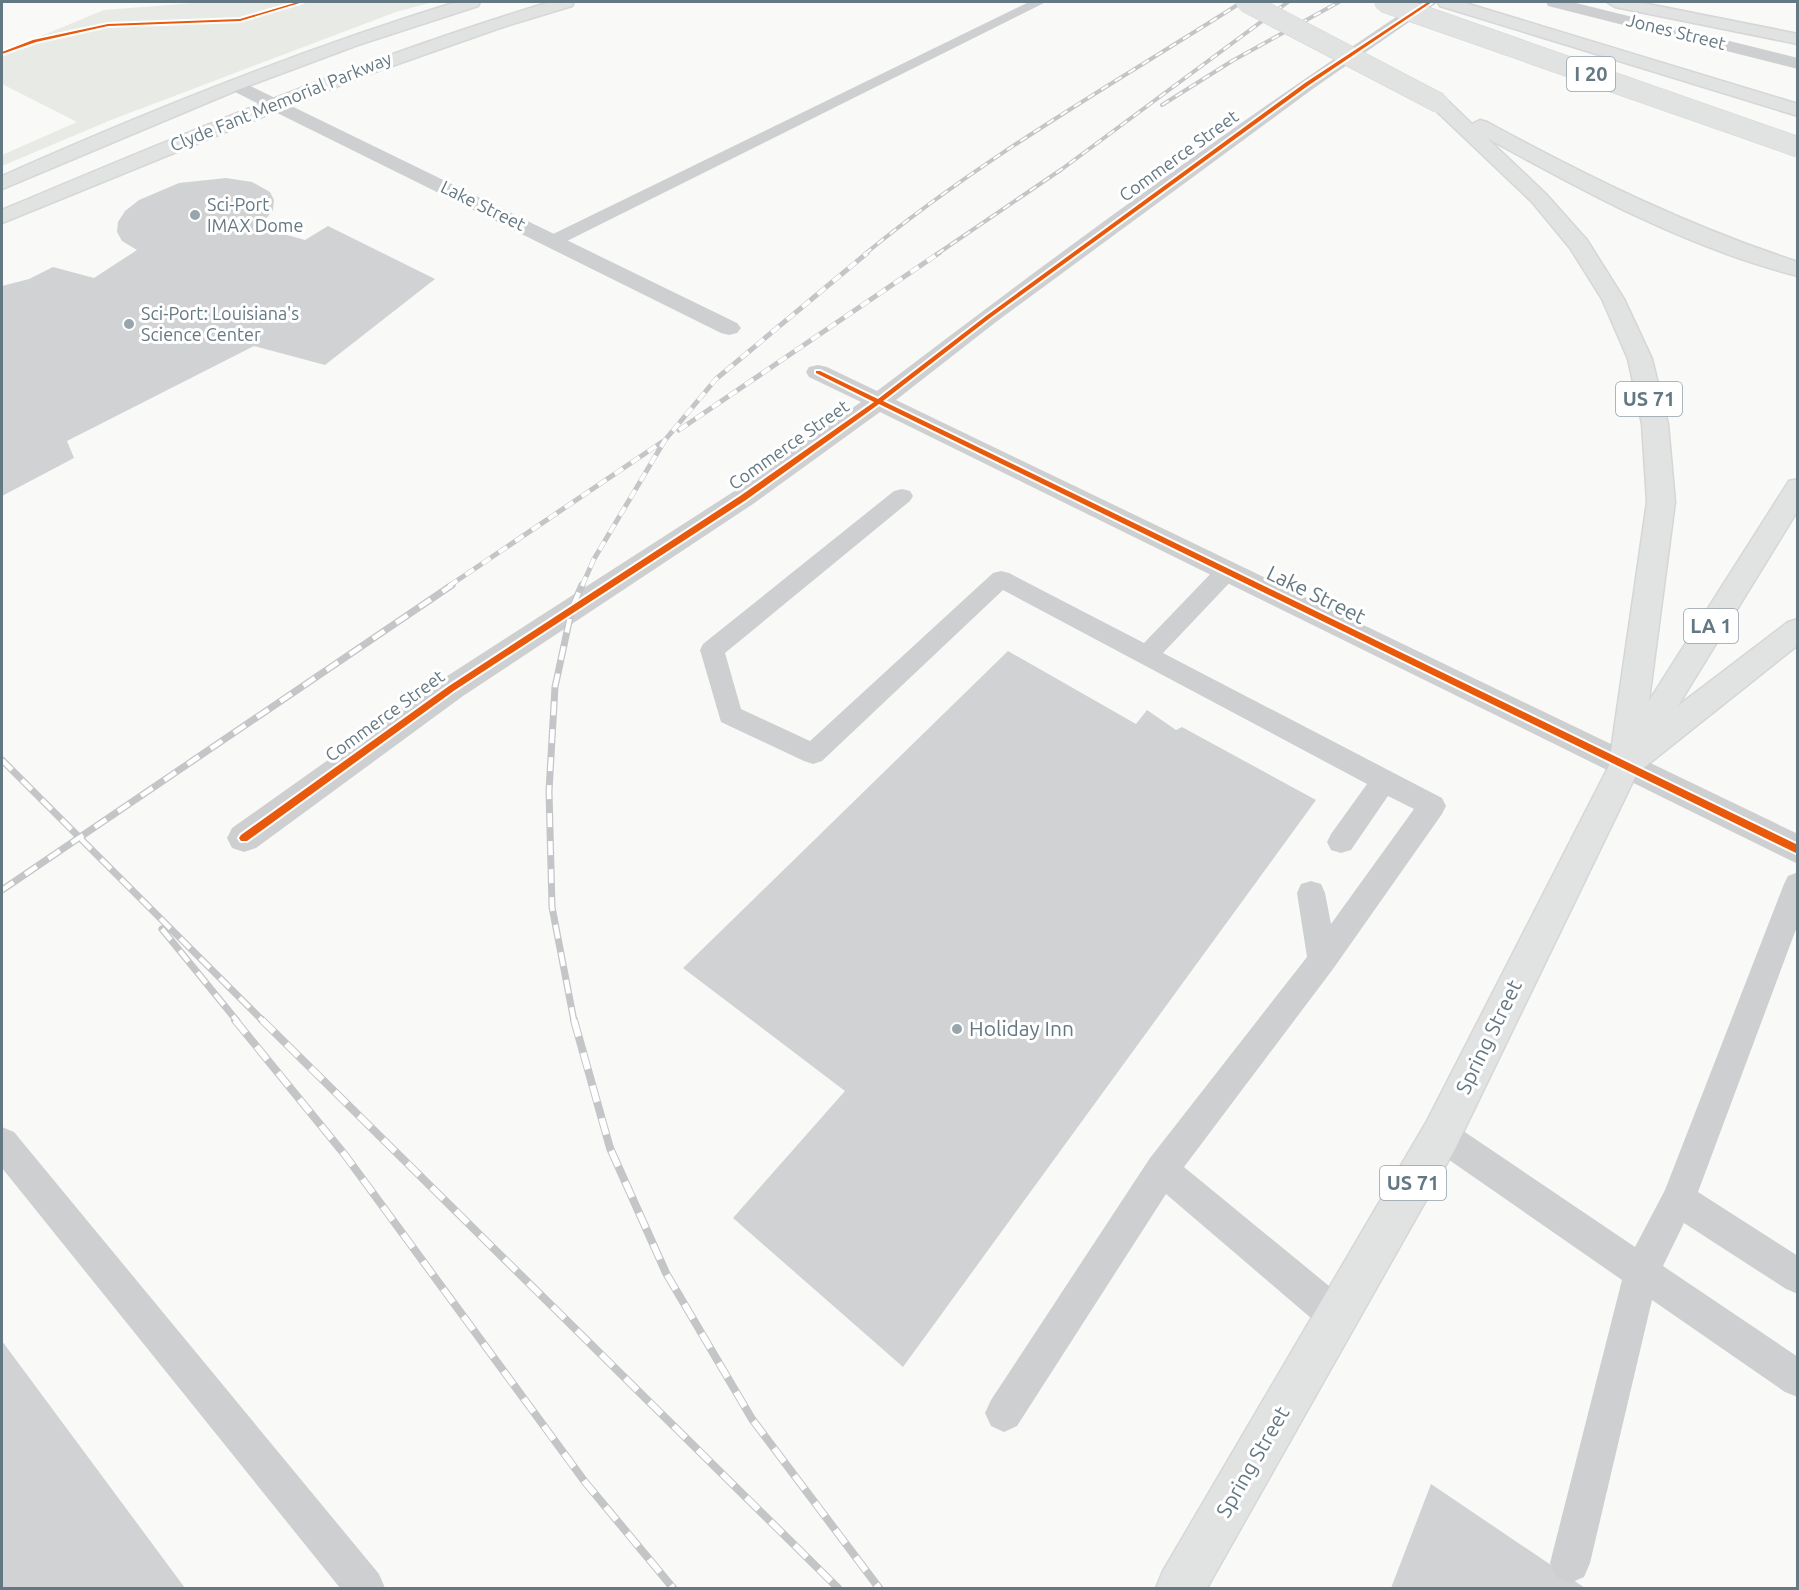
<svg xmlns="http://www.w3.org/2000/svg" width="1799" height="1590" viewBox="0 0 1799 1590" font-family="Ubuntu,sans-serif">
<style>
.green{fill:#e8ebe5}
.building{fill:#d0d2d3}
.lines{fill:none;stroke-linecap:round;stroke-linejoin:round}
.secondary-casing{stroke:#d6d7d7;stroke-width:3}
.primary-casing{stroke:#d6d7d8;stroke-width:3}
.highway-casing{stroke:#d6d6d6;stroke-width:3}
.lane{fill:#cecfd0;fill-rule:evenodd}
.street{fill:#cecfd0;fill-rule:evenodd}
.secondary{fill:#e1e2e2;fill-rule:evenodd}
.primary{fill:#e1e2e2;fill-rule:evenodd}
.highway{fill:#e1e2e2;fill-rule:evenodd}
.rail-far3-casing{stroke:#c3c5c6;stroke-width:4}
.rail-far2-casing{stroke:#c3c5c6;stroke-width:5}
.rail-far1-casing{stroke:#c3c5c6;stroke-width:7}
.rail-casing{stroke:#c3c5c6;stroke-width:8}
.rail-far3{stroke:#fff;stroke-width:2;stroke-dasharray:8;stroke-linecap:butt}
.rail-far2{stroke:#fff;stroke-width:4;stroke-dasharray:10;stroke-linecap:butt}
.rail-far1{stroke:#fff;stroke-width:4.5;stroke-dasharray:14;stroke-linecap:butt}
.rail{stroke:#fff;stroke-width:6;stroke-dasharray:17;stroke-linecap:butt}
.highway-bridge-casing{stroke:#d6d6d6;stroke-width:21;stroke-linecap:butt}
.highway-bridge{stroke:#e1e2e2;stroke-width:20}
.cycleway-casing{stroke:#fff;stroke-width:4}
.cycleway{fill:#e8590c;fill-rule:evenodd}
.poi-dot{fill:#98a5ac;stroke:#fff;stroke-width:2}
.labels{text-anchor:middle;stroke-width:6;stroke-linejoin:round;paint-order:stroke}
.far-street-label{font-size:18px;fill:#647883;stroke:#fff}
.far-poi-label{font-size:18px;fill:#647883;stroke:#fff;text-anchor:start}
.shield{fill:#fff;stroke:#92a0a8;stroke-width:1.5}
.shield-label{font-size:20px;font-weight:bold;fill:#647883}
.street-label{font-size:21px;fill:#647883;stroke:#fff}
.poi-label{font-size:21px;fill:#647883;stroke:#fff;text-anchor:start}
</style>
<rect width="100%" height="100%" fill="#f9f9f8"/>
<path class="green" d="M 206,2 L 433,2 L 396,12 L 111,120 L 2,166 L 2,155 L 77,122 L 2,84 L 2,52 L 104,10 Z"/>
<path class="building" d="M 226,178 L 252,182 L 270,192 L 274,200 L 273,210 L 259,227 L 305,240 L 328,226 L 435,279 L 325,365 L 254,346 L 67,441 L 74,458 L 2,496 L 2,286 L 29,279 L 53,267 L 94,278 L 137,250 L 122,241 L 117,232 L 118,222 L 125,211 L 139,200 L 179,183 Z
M 1008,651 L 1136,724 L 1147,710 L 1176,730 L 1182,727 L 1316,800 L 903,1367 L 733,1218 L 845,1091 L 683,968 Z
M 2,1341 L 185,1588 L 2,1588 Z
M 1431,1484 L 1585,1588 L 1391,1588 Z"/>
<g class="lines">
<defs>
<path id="secondary" d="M 456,2 L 480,2 L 478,6 L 358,45 L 240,89 L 2,189 L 2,176 C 150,110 301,50 456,2 Z
M 550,2 L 574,2 L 572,6 L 500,28 L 358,78 L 2,223 L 2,210 C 182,134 362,59 550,2 Z"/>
<path id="primary" d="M 1798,479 L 1798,510 L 1638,771 L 1455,1149 L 1207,1588 L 1156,1588 L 1163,1571 L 1427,1121 L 1614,756 L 1789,481 Z"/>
<path id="highway" d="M 1438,2 L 1462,2 L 1798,104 L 1798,116 L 1440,6 Z
M 1607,2 L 1638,2 L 1798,34 L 1798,44 L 1615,7 Z
M 1439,97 L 1446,99 L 1472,124 L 1480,120 L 1487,122 C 1588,177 1688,226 1798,262 L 1798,276 C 1687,248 1585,192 1487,138 L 1546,194 L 1587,240 L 1624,299 L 1652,359 L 1668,424 L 1675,502 L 1645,731 L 1788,622 L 1798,619 L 1798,645 L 1636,774 L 1625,778 L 1614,774 L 1609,765 L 1647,502 L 1642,424 L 1628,359 L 1602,299 L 1570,248 L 1532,202 L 1432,107 L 1430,103 L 1432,99 Z"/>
</defs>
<use href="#secondary" class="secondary-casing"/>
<use href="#primary" class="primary-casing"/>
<use href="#highway" class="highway-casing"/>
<path class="lane" d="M 1029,2 L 1046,2 L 559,245 L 547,245 L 544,241 L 547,237 Z
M 902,489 L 910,491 L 913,496 L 910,501 L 725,653 L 741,709 L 810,741 L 993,573 L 1001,571 L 1009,573 L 1144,643 L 1219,565 L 1227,563 L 1235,565 L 1239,571 L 1235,577 L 1163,653 L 1442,798 L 1446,806 L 1442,814 L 1333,969 L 1184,1167 L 1351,1304 L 1356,1317 L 1351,1330 L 1338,1335 L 1325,1330 L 1166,1194 L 1017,1426 L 1004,1432 L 991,1426 L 985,1413 L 991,1400 L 1150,1158 L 1307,957 L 1297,893 L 1301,884 L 1311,881 L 1321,884 L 1325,893 L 1331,924 L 1414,809 L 1388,796 L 1351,850 L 1341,853 L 1331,850 L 1327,842 L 1331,834 L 1367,784 L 1003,590 L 822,761 L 813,764 L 804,761 L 721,722 L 700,650 L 703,644 L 894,491 Z
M 1798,872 L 1798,924 L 1698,1192 L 1798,1256 L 1798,1294 L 1786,1289 L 1684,1223 L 1663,1266 L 1798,1357 L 1798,1397 L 1785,1392 L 1652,1300 L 1590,1563 L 1584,1577 L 1570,1583 L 1556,1577 L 1550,1563 L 1622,1280 L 1429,1146 L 1425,1135 L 1429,1124 L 1441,1119 L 1453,1124 L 1635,1247 L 1665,1190 L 1784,884 L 1788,876 Z
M 2,1127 L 14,1132 L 379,1574 L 385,1588 L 340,1588 L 2,1168 Z"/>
<path class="street" d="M 1419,2 L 1438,2 L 1314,88 L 996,322 L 896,400 L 1798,834 L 1798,864 L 880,412 L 753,504 L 463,696 L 256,848 L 244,852 L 232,848 L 227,838 L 232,828 L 441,680 L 733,492 L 861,402 L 809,377 L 806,372 L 809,367 L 818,365 L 827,367 L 877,391 C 1054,256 1234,124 1419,2 Z
M 1546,2 L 1572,2 L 1798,58 L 1798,69 L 1548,6 Z
M 236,79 L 737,323 L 741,328 L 737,333 L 729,335 L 721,333 L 229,89 L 227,85 L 229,81 Z"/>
<use href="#secondary" class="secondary"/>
<use href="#primary" class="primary"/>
<use href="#highway" class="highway"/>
<defs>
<path id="rail-far3" d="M 1162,105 L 1232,61 L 1339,2
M 865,254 C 981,158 1115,83 1242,2
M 937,254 L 1062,169 L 1288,2"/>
<path id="rail-far2" d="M 679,430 L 939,253
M 449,586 L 662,442
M 582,586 L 594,559 L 665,440 L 716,379 L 867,253"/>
<path id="rail-far1" d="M 2,760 L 263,1021
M 2,890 L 452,585
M 162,929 L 237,1021
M 574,1021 L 552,907 L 549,791 L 555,687 L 572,608 L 582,585"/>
<path id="rail" d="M 235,1020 L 345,1155 L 585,1482 L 673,1588
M 262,1020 L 838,1588
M 574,1020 L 610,1148 L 666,1273 L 752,1419 L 879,1588"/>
</defs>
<use href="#rail-far3" class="rail-far3-casing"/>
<use href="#rail-far2" class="rail-far2-casing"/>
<use href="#rail-far1" class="rail-far1-casing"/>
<use href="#rail" class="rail-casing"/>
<use href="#rail-far3" class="rail-far3"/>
<use href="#rail-far2" class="rail-far2"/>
<use href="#rail-far1" class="rail-far1"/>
<use href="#rail" class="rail"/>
<defs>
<path id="highway-bridge" d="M 1246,2 L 1439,103
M 1384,2 L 1798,147"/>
</defs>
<use href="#highway-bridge" class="highway-bridge-casing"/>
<use href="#highway-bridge" class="highway-bridge"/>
<defs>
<path id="cycleway" d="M 298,2 L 303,2 L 240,21 L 108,26 L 36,42 L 2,54 L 2,52 L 33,40 L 108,24 L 240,19 Z
M 1428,2 L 1432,2 L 1309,85 L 990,318 L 883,401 L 1798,845 L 1798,854 L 879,404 L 746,500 L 455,690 L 247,841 L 241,841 L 239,838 L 241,835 L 449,686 L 740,496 L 874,402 L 816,373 L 816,371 L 820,371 L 878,399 L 986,316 L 1305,83 Z"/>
</defs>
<use href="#cycleway" class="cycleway-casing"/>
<use href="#cycleway" class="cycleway"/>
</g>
<g class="poi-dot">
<circle cx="195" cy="215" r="6"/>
<circle cx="129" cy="324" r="6"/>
<circle cx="957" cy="1029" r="6"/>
</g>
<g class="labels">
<g class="far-street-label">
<text transform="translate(1676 32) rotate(14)" y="6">Jones Street</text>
<text transform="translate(281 102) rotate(-22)" y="6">Clyde Fant Memorial Parkway</text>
<text transform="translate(1179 156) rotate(-36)" y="6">Commerce Street</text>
<text transform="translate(483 206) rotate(26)" y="6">Lake Street</text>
<text transform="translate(789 445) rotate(-35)" y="6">Commerce Street</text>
<text transform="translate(385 716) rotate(-36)" y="6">Commerce Street</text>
</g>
<g class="far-poi-label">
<text x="207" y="211">Sci-Port<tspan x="207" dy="21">IMAX Dome</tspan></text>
<text x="141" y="320">Sci-Port: Louisiana's<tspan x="141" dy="21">Science Center</tspan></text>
</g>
<g class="shield">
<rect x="1567" y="57" width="48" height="34" rx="4.5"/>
<rect x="1616" y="382" width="66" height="34" rx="4.5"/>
<rect x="1684" y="609" width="54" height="34" rx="4.5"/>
<rect x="1380" y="1166" width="66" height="34" rx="4.5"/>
</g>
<g class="shield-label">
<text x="1591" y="81">I 20</text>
<text x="1649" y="406">US 71</text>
<text x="1711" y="633">LA 1</text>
<text x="1413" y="1190">US 71</text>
</g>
<g class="street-label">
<text transform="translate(1316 595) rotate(26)" y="7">Lake Street</text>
<text transform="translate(1489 1037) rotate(-64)" y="7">Spring Street</text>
<text transform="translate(1253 1462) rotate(-60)" y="7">Spring Street</text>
</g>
<g class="poi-label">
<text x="969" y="1036">Holiday Inn</text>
</g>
</g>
<rect width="1799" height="1590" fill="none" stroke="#647883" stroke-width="6"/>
</svg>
